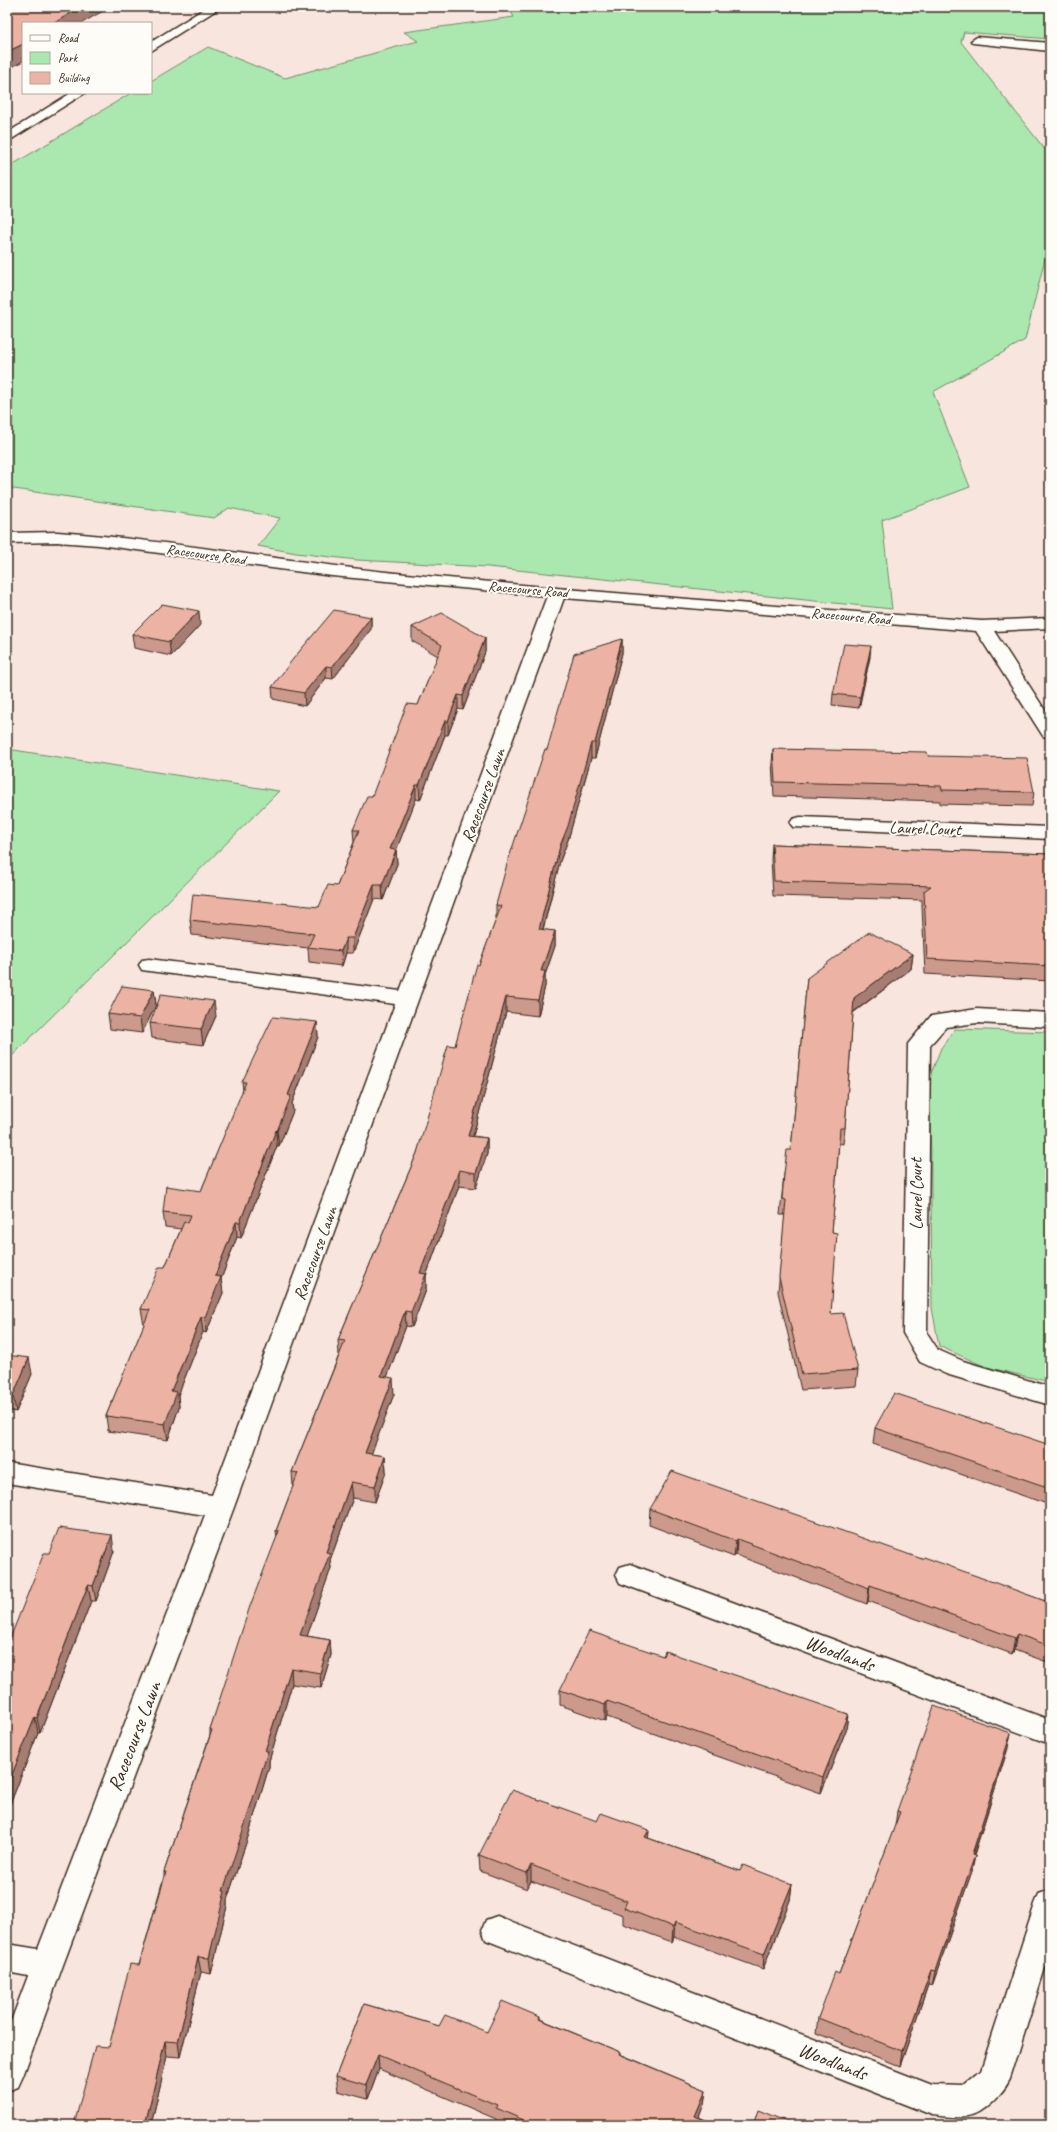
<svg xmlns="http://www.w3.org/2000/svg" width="1057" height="2132" viewBox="0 0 1057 2132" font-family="Caveat,sans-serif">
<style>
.green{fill:#aae8b0;stroke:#728967}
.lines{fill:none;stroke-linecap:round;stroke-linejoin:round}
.minor-casing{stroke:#3b2a1e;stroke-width:3}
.minor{fill:#fdfcf7;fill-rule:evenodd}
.wall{fill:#cb9a8d;stroke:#3b2a1e}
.shaded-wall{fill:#a57d73;stroke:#3b2a1e}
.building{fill:#ecb3a4;stroke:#3b2a1e}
.labels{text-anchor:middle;stroke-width:4;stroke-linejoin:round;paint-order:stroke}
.far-street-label{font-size:14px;fill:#3b2a1e;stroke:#fdfcf7}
.street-label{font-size:17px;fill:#3b2a1e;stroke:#fdfcf7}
.near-street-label{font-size:20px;fill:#3b2a1e;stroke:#fdfcf7}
</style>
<rect width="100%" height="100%" fill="#f8e6de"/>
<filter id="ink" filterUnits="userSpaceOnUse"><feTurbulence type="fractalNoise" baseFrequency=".025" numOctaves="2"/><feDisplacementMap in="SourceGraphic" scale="8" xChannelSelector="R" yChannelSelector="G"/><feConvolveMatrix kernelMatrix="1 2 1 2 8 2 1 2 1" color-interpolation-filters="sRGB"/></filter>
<g filter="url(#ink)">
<path class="green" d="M 508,7 L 1050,7 L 1050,39 L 964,32 L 961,42 L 1050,156 L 1050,238 L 1025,340 L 933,392 L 970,487 L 882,520 L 892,609 L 488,567 L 357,560 L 296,553 L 258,546 L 280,518 L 229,508 L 214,518 L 7,488 L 7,168 L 131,93 L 151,93 L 151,81 L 208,47 L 285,78 L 418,41 L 404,32 L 514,17 Z
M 7,749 L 279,791 L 7,1061 Z
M 955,1029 L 1050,1032 L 1050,1382 L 986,1367 L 939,1346 L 932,1308 L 930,1076 L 941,1048 Z"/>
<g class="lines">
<defs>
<path id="minor" d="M 207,7 L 221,7 L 151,51 L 151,42 Z
M 977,37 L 1050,43 L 1050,51 L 973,43 L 971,41 Z
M 71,93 L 85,93 L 7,142 L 7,133 Z
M 57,532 C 167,540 276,560 386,572 C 584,592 783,607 982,621 L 1050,618 L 1050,628 L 994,631 L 1050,718 L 1050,738 L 1043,736 L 976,631 L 564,598 L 234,1507 L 63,1965 L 23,2076 L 18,2087 L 7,2091 L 7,2032 L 28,1976 L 7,1972 L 7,1944 L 38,1949 L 205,1515 L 7,1483 L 7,1463 L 212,1495 L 395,1004 L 149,971 L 142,970 L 139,965 L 142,960 L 149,959 L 400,991 L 547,596 L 332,576 L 99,545 L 57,542 L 7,543 L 7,533 Z
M 800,817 L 1050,827 L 1050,839 L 793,827 L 790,823 L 793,819 Z
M 977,1009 L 1050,1013 L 1050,1027 L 977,1023 L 946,1027 L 930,1045 L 927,1333 L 938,1350 L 963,1361 L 1050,1387 L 1050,1405 L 946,1374 L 920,1362 L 903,1333 L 908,1044 L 931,1016 Z
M 630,1564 L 1050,1720 L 1050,1744 L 620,1583 L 616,1575 L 620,1567 Z
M 1050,1890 L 1050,1952 L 1010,2079 C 1004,2092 982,2116 967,2117 C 955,2118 943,2116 932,2115 L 486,1940 L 482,1930 L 486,1920 L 497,1916 L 932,2085 L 962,2086 L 981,2070 L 1035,1904 L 1039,1894 Z"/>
</defs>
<use href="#minor" class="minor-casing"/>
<use href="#minor" class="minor"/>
</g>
<path class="wall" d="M 371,617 L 371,629 L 333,679 L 326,678 L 305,706 L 273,699 L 272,687 Z
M 200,625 L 171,656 L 134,648 L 132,634 Z
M 412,627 L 485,638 L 485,652 L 463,710 L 458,709 L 448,735 L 445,735 L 420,800 L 416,799 L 396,850 L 397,864 L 383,900 L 374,899 L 353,953 L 346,953 L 342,966 L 309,962 L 308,948 L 192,935 L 190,920 L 319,907 L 337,886 L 354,842 L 353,830 L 372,796 L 418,705 L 438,656 L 412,641 Z
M 622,639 L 622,653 L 595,758 L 591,758 L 568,840 L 560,861 L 543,930 L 555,931 L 555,946 L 545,975 L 545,986 L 538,1016 L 506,1012 L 473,1136 L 487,1138 L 487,1154 L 476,1188 L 459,1186 L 426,1276 L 426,1290 L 412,1327 L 406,1326 L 387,1377 L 394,1394 L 371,1454 L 385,1456 L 386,1472 L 375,1502 L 353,1498 L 330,1560 L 331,1568 L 307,1636 L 330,1640 L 331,1655 L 321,1688 L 292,1684 L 269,1761 L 269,1767 L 247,1840 L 227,1900 L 227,1906 L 211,1974 L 201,1972 L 180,2057 L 167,2056 L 151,2125 L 76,2125 L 75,2121 L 109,2047 L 139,1965 L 164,1876 L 164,1872 L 210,1735 L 210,1729 L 277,1538 L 276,1531 L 293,1486 L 292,1472 L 339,1355 L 338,1340 L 417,1153 L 455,1046 L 479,965 L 496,920 L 496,905 L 547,750 Z
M 870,657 L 859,708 L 832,705 L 833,694 Z
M 773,749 L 928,756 L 1034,792 L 1032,806 L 940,804 L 940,801 L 774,796 L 772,763 Z
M 772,844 L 1050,854 L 1050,981 L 925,974 L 922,906 L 922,900 L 773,896 L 771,859 Z
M 913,954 L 911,969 L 853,1013 L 845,1128 L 843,1144 L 839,1143 L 832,1232 L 831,1314 L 858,1370 L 856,1386 L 801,1390 L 778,1292 L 785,1215 L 780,1215 L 784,1174 L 791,1150 L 807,978 Z
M 154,990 L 156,1005 L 142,1033 L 110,1029 L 108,1014 Z
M 216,1016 L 203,1045 L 152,1038 L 150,1023 Z
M 317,1022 L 318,1037 L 292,1103 L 293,1111 L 279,1146 L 277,1146 L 241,1238 L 237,1237 L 221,1279 L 223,1293 L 206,1333 L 203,1332 L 178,1395 L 179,1407 L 168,1440 L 108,1431 L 106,1416 L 144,1325 L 141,1309 L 165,1267 L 181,1229 L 165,1227 L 163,1212 L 201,1191 L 243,1091 L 242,1082 Z
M 7,1355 L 32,1374 L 16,1412 L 7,1410 Z
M 875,1428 L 1050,1445 L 1050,1505 L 873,1444 Z
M 650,1509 L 922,1559 L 1048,1602 L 1050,1598 L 1050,1663 L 1014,1650 L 1012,1654 L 868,1601 L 867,1604 L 736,1555 L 734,1557 L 649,1525 Z
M 114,1551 L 96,1601 L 91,1601 L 40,1733 L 38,1733 L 7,1812 L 49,1553 Z
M 663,1656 L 848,1714 L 846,1730 L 821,1793 L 607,1717 L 605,1721 L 560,1705 L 560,1690 Z
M 1008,1748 L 974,1855 L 975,1855 L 972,1871 L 932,1986 L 928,1985 L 900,2066 L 816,2033 L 818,2018 L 839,1974 L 895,1826 L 897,1811 Z
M 597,1821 L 649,1830 L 648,1838 L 740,1871 L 792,1884 L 790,1900 L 763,1969 L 674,1937 L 672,1942 L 623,1924 L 623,1915 L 531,1881 L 527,1889 L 480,1871 L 479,1855 Z
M 364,2004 L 439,2026 L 487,2032 L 540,2017 L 540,2019 L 620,2052 L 620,2054 L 706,2090 L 704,2104 L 699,2117 L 717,2125 L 502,2125 L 496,2122 L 496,2119 L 379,2069 L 368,2099 L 338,2091 L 336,2076 Z"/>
<path class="shaded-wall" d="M 81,7 L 110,7 L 82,23 L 54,23 Z
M 23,44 L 23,61 L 7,70 L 7,52 Z
M 199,611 L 200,625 L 171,656 L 169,642 Z
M 371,617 L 371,629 L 333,679 L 332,667 Z
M 485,638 L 485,652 L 463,710 L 463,696 Z
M 622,639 L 622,653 L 595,758 L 595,743 Z
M 871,646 L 870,657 L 859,708 L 860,697 Z
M 326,666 L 326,678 L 305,706 L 304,693 Z
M 458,695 L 458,709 L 448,735 L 448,721 Z
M 445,721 L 445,735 L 420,800 L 419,785 Z
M 591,743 L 591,758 L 568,840 L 560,861 L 539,944 L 539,929 L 560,846 Z
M 416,785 L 416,799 L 391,864 L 390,849 Z
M 396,850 L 397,864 L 383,900 L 382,885 Z
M 374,885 L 374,899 L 353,953 L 353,938 Z
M 555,931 L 555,946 L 545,975 L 545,986 L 538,1016 L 538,1000 L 541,971 Z
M 346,938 L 346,953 L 342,966 L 341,951 Z
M 913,954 L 911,969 L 852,1013 L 854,998 Z
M 154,990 L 156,1005 L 142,1033 L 140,1018 Z
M 506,997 L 506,1012 L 469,1151 L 468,1136 Z
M 214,1001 L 216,1016 L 203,1045 L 201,1029 Z
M 317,1022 L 318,1037 L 292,1103 L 293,1111 L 279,1146 L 277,1131 L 288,1095 Z
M 276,1130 L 277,1146 L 241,1238 L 240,1222 Z
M 487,1138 L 487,1154 L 476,1188 L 476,1173 Z
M 459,1170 L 459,1186 L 426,1276 L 426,1290 L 412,1327 L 411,1312 L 420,1273 Z
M 236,1222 L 237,1237 L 221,1279 L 223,1293 L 206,1333 L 205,1317 L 215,1276 Z
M 405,1311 L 406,1326 L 382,1391 L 381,1376 Z
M 201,1317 L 203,1332 L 178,1395 L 179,1407 L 168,1440 L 165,1424 L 171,1391 Z
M 29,1358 L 32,1374 L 16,1412 L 13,1396 Z
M 393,1378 L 394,1394 L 366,1468 L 365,1453 Z
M 385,1456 L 386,1472 L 375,1502 L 375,1486 Z
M 351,1482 L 353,1498 L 330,1560 L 331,1568 L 302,1651 L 300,1635 L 326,1552 Z
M 112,1535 L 114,1551 L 96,1601 L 93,1586 Z
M 737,1539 L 736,1555 L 734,1557 L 736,1541 Z
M 88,1585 L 91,1601 L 40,1733 L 37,1718 Z
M 870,1585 L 868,1601 L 867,1604 L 869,1588 Z
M 1017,1634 L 1014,1650 L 1012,1654 L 1015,1638 Z
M 330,1640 L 331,1655 L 321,1688 L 320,1673 Z
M 291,1668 L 292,1684 L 269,1761 L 269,1767 L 247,1840 L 227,1900 L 227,1906 L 211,1974 L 209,1958 L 223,1891 L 265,1751 Z
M 607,1701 L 607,1717 L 605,1721 L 605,1705 Z
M 848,1714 L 846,1730 L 821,1793 L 823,1777 Z
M 35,1717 L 38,1733 L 7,1812 L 7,1787 Z
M 1011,1733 L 1008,1748 L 969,1869 L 972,1854 Z
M 649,1830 L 648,1845 L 645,1837 Z
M 975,1855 L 972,1871 L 932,1986 L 935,1971 Z
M 531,1865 L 531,1881 L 527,1889 L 527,1873 Z
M 792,1884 L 790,1900 L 763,1969 L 764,1954 Z
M 675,1922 L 674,1937 L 672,1942 L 673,1927 Z
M 198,1957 L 201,1972 L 180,2057 L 178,2042 Z
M 931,1970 L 928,1985 L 900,2066 L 902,2051 Z
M 165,2041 L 167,2056 L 151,2125 L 145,2125 Z
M 378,2055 L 379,2069 L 368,2099 L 366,2085 Z
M 706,2090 L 704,2104 L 696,2125 L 695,2116 Z"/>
<path class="building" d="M 7,7 L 81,7 L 54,23 L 23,23 L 23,44 L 7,52 Z
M 162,604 L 199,611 L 169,642 L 132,634 Z
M 334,610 L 371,617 L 332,667 L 326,666 L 304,693 L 272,687 L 293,659 Z
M 442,613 L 485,638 L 463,696 L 458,695 L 448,721 L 445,721 L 419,785 L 416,785 L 390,849 L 396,850 L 382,885 L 374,885 L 353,938 L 346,938 L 341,951 L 308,947 L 314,934 L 190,920 L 193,894 L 319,907 L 328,885 L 337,886 L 359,830 L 353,830 L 367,796 L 372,796 L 407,704 L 418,705 L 442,645 L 412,627 Z
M 622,639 L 595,743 L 591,743 L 568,826 L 560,846 L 539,929 L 555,931 L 541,971 L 545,971 L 538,1000 L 506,997 L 468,1136 L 487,1138 L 476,1173 L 459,1170 L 420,1273 L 426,1274 L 411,1312 L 405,1311 L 381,1376 L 393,1378 L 365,1453 L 385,1456 L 375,1486 L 351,1482 L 326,1552 L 330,1553 L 300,1635 L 330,1640 L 320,1673 L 291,1668 L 265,1751 L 268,1751 L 245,1824 L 223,1891 L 225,1891 L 209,1958 L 198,1957 L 178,2042 L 165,2041 L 145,2125 L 77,2125 L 78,2121 L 75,2121 L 95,2046 L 109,2047 L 130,1964 L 139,1965 L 166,1872 L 164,1872 L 212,1730 L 210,1729 L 250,1606 L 279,1531 L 276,1531 L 298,1473 L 292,1472 L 345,1341 L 338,1340 L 417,1153 L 448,1045 L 455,1046 L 477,964 L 479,965 L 501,906 L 496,905 L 507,864 L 545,749 L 547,750 L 574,654 Z
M 844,644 L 871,646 L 860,697 L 833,694 Z
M 773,749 L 927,752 L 928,756 L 1027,758 L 1034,792 L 942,790 L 941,786 L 775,782 Z
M 772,844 L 1050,854 L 1050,966 L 927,959 L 924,891 L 931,886 L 774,881 Z
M 869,932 L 913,954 L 854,998 L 845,1128 L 840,1128 L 832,1232 L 837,1233 L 831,1314 L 843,1313 L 858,1370 L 802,1374 L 779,1277 L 786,1200 L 782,1199 L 784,1174 L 787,1150 L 791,1150 L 807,978 Z
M 122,986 L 154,990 L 140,1018 L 108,1014 Z
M 161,994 L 214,1001 L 201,1029 L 150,1023 Z
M 273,1017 L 317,1022 L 288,1095 L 291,1096 L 277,1131 L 276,1130 L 240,1222 L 236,1222 L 215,1276 L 221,1277 L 205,1317 L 201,1317 L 171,1391 L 177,1392 L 165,1424 L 106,1416 L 150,1310 L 141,1309 L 159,1267 L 165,1267 L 184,1222 L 188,1223 L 191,1215 L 163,1212 L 166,1186 L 201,1191 L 246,1082 L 242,1082 Z
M 7,1355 L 29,1358 L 13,1396 L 7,1395 Z
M 894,1393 L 1050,1445 L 1050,1488 L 875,1428 Z
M 672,1471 L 922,1559 L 924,1557 L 1048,1602 L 1049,1598 L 1050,1598 L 1050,1646 L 1017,1634 L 1015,1638 L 870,1585 L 869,1588 L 737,1539 L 736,1541 L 650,1509 Z
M 59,1528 L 112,1535 L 93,1586 L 88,1585 L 37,1718 L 35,1717 L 7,1787 L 7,1646 L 44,1553 L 49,1553 Z
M 589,1631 L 663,1656 L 665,1651 L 848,1714 L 823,1777 L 607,1701 L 605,1705 L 560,1690 Z
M 934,1706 L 1011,1733 L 972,1854 L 975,1855 L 935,1971 L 931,1970 L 902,2051 L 818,2018 L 835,1972 L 839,1974 L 900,1812 L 897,1811 Z
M 512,1790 L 597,1821 L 601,1813 L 649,1830 L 645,1837 L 740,1871 L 743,1865 L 792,1884 L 764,1954 L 675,1922 L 673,1927 L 624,1908 L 627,1901 L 531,1865 L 527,1873 L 479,1855 Z
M 502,2001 L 540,2017 L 539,2019 L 620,2052 L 619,2054 L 706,2090 L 695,2116 L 717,2125 L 535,2125 L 496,2108 L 497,2105 L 378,2055 L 366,2085 L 336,2076 L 364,2004 L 439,2026 L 445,2015 L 487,2032 Z
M 758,2110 L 795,2125 L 753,2125 Z"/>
</g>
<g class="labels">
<g class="far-street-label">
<text transform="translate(206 554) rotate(8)" y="5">Racecourse Road</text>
<text transform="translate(528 589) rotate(5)" y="5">Racecourse Road</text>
<text transform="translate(851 616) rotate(5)" y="5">Racecourse Road</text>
</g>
<g class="street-label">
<text transform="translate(483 795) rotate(-70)" y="6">Racecourse Lawn</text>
<text transform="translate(925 828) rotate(2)" y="6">Laurel Court</text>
<text transform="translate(916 1194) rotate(-90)" y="6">Laurel Court</text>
<text transform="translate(315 1253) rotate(-70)" y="6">Racecourse Lawn</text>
</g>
<g class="near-street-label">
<text transform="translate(840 1653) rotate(20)" y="7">Woodlands</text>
<text transform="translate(134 1736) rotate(-69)" y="7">Racecourse Lawn</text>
<text transform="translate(833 2061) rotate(21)" y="7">Woodlands</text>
</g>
</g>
<rect width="1057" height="2132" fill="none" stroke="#fdfcf7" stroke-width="24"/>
<rect x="12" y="12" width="1033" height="2108" fill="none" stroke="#3b2a1e" stroke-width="1.5" filter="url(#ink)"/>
<rect x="22" y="22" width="130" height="72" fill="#fdfcf7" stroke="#afa8a0"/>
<rect x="30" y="35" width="20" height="6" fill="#fdfcf7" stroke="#afa8a0"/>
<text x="58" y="42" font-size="12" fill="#3b2a1e">Road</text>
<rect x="30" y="52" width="20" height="12" fill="#aae8b0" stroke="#afa8a0"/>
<text x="58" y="62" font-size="12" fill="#3b2a1e">Park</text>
<rect x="30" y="72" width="20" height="12" fill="#ecb3a4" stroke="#afa8a0"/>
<text x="58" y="82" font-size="12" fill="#3b2a1e">Building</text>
</svg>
